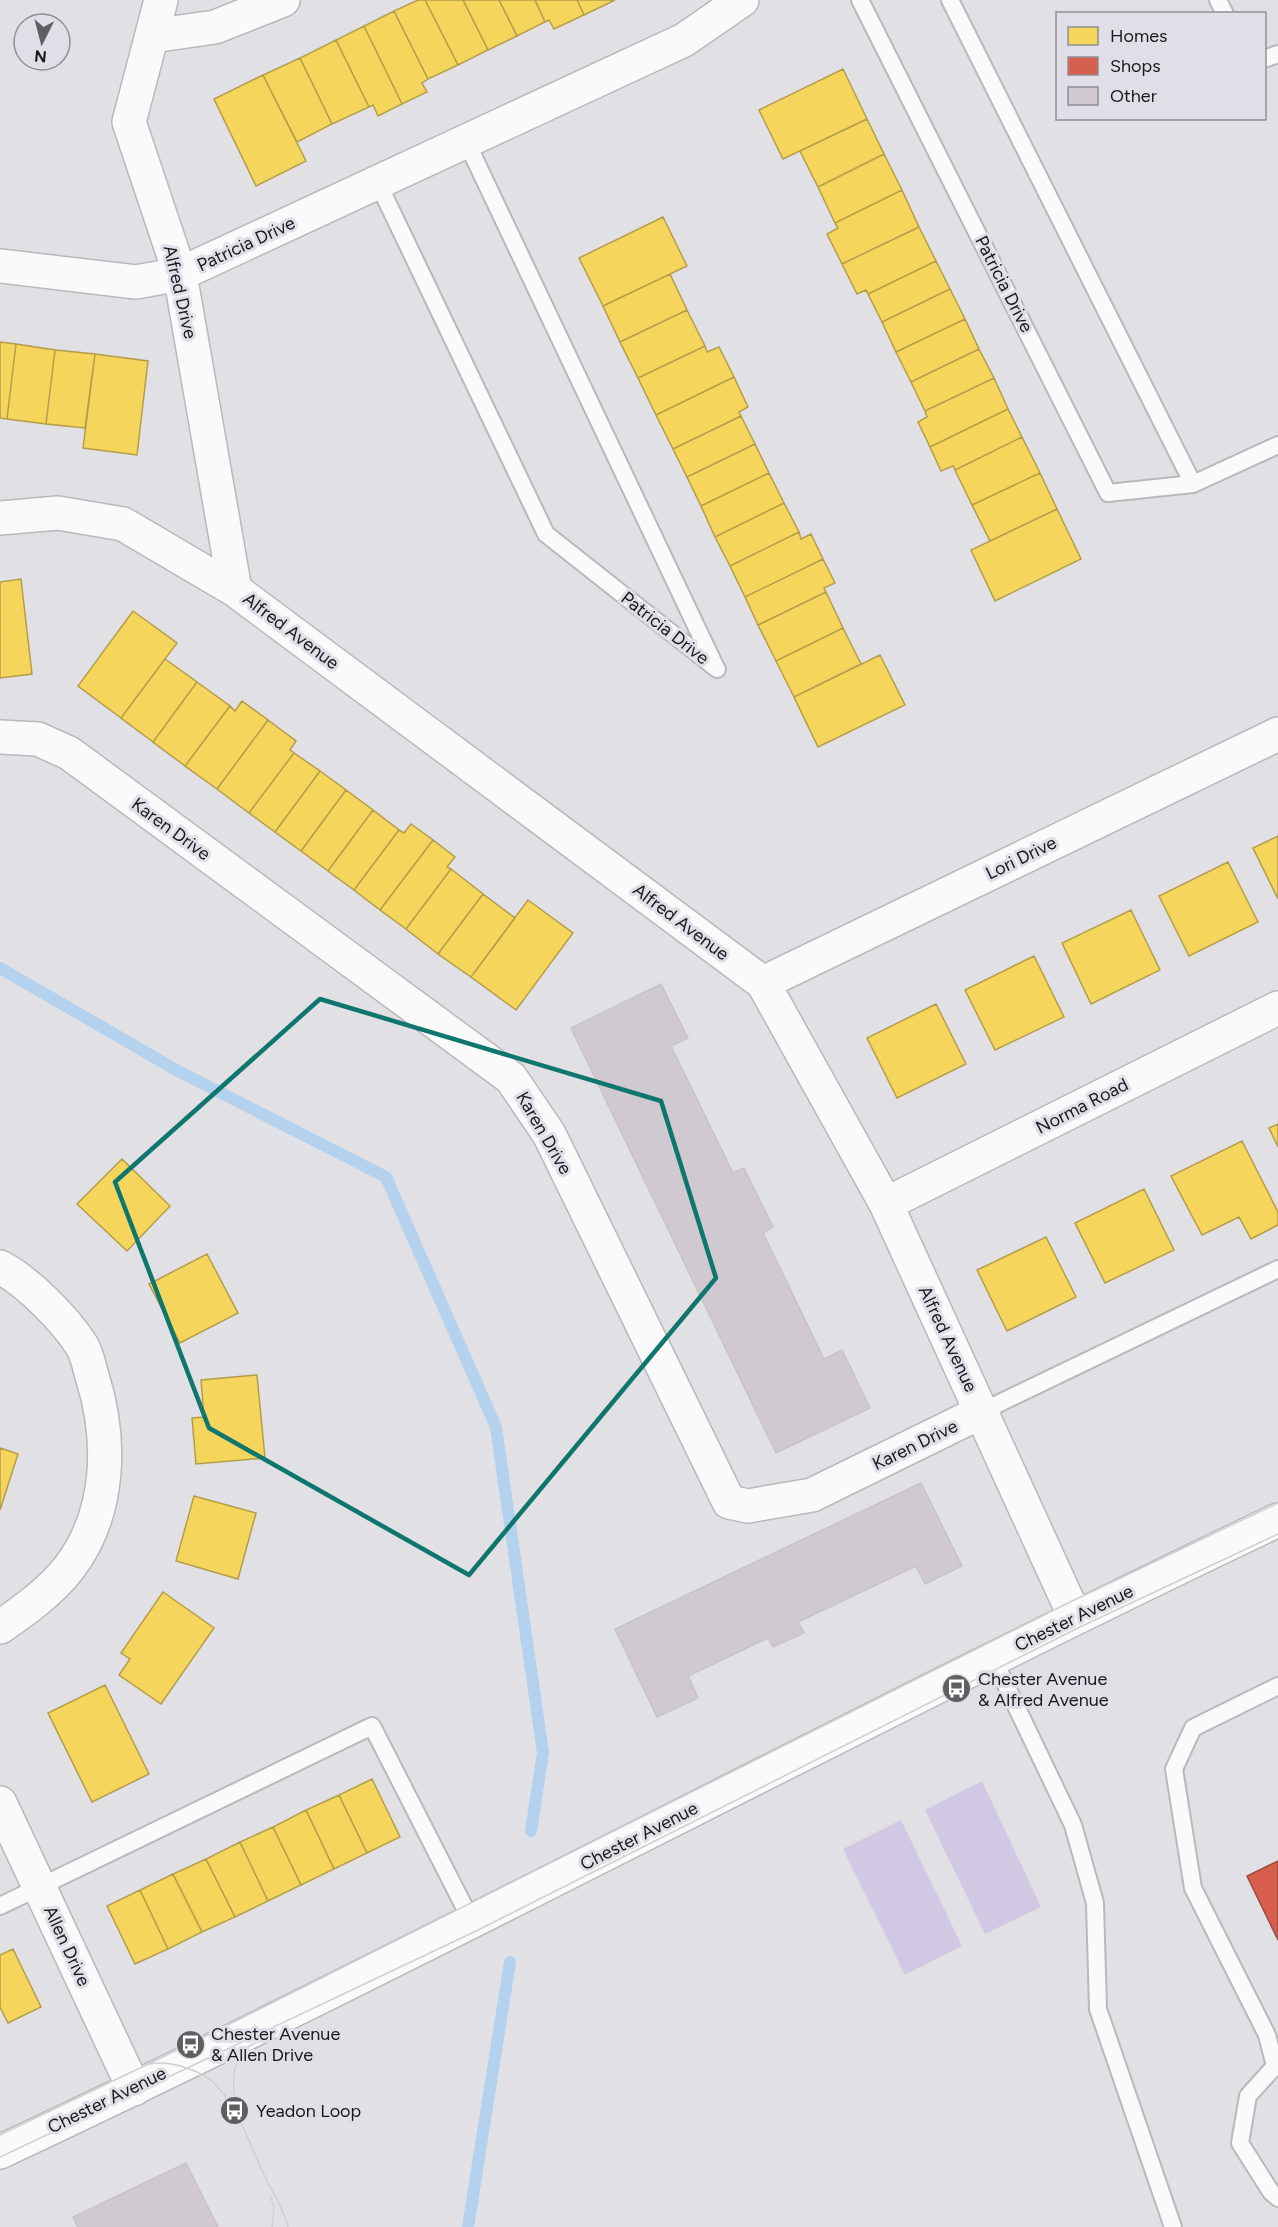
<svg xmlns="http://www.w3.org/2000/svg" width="1278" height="2227" viewBox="0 0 1278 2227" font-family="Figtree,sans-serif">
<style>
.green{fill:#d1c9e3}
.homes{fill:#f6d55c;stroke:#b49d48;stroke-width:1.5}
.shops{fill:#d6604d;stroke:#9d4b3e;stroke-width:1.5}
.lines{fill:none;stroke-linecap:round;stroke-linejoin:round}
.stream{stroke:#b4d1ed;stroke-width:12}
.building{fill:#d0c9d2;stroke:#c6c4c7;stroke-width:1.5}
.lane-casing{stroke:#b9b8bb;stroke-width:20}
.street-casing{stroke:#b9b8bb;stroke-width:36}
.lane{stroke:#fafafb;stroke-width:16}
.street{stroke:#fafafb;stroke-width:33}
.tram{stroke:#cfcfd0;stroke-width:1.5}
.marked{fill:none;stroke:#0f766e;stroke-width:4.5;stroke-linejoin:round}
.labels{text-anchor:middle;stroke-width:6;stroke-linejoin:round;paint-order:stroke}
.street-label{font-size:18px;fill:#19191b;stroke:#e0dee6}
.poi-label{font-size:18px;fill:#19191b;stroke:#e0dee6;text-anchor:start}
</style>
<rect width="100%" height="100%" fill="#e1e0e4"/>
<path class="green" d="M 982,1781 L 1041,1907 L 985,1934 L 925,1810 Z
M 901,1820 L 962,1946 L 905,1975 L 843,1849 Z"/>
<path class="homes" d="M 418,0 L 425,0 L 458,65 L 428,79 L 394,11 Z
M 425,0 L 463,0 L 488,50 L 458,65 Z
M 463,0 L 499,0 L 517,36 L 488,50 Z
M 499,0 L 535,0 L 545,22 L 517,36 Z
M 535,0 L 577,0 L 584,15 L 554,29 L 549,20 L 545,22 Z
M 577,0 L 615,0 L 584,15 Z
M 394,11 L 428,79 L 422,83 L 427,92 L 402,104 L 364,26 Z
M 364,26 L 402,104 L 378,116 L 373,105 L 369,107 L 336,40 Z
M 336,40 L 369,107 L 332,124 L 300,58 Z
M 300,58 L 332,124 L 297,142 L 263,75 Z
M 843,69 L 867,119 L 783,159 L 759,110 Z
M 263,75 L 306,161 L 256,186 L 214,99 Z
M 867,119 L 884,154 L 818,187 L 800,151 Z
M 884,154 L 902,190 L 835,223 L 818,187 Z
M 902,190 L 919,227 L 842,264 L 827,234 L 838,228 L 835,223 Z
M 663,217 L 687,266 L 603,306 L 579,258 Z
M 919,227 L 936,261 L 868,294 L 866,290 L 857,294 L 842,264 Z
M 936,261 L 950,289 L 882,322 L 868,294 Z
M 670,274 L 687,310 L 620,342 L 603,306 Z
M 950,289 L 965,319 L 896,352 L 882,322 Z
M 687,310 L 705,346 L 638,378 L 620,342 Z
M 965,319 L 979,349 L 911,382 L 896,352 Z
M 0,342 L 16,344 L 7,419 L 0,418 Z
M 16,344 L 55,350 L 46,424 L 7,419 Z
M 705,346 L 707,352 L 719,347 L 734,377 L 656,415 L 638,378 Z
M 979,349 L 994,378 L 925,411 L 911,382 Z
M 55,350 L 95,354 L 85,428 L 46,424 Z
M 95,354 L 148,361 L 137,455 L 83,448 Z
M 734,377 L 748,407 L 739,412 L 741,416 L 673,449 L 656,415 Z
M 994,378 L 1008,409 L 930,447 L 918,422 L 927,417 L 925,411 Z
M 1008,409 L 1022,437 L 955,470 L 953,466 L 941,471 L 930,447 Z
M 741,416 L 755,444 L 687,477 L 673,449 Z
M 1022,437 L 1040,473 L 972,505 L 955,470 Z
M 755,444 L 769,473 L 701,506 L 687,477 Z
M 769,473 L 784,503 L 715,537 L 701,506 Z
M 1040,473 L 1057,509 L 990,541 L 972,505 Z
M 784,503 L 799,532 L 730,566 L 715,537 Z
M 1057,509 L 1081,559 L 995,601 L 971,550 Z
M 799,532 L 801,539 L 811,534 L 823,559 L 745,597 L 730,566 Z
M 823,559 L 835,583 L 824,588 L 826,592 L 758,625 L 745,597 Z
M 21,579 L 32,674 L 0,678 L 0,582 Z
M 826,592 L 843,628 L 776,661 L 758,625 Z
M 133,611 L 177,643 L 121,718 L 78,686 Z
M 843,628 L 861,664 L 794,697 L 776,661 Z
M 880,655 L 905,705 L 818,747 L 794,697 Z
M 165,659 L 197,682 L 153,742 L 121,718 Z
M 197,682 L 230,706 L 185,766 L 153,742 Z
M 242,701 L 268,720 L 217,789 L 185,766 L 230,706 L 235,711 Z
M 268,720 L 296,741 L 290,750 L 294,753 L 249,813 L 217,789 Z
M 294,753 L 320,771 L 275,832 L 249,813 Z
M 320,771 L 346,790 L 301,851 L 275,832 Z
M 346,790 L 373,810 L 328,871 L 301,851 Z
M 373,810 L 399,830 L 354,890 L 328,871 Z
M 411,824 L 433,840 L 380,910 L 354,890 L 399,830 L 404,833 Z
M 1278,836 L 1278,899 L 1253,848 Z
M 433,840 L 455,857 L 447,867 L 451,869 L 406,929 L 380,910 Z
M 1228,862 L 1258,922 L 1189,956 L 1159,896 Z
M 451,869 L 483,894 L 438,954 L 406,929 Z
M 483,894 L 515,918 L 471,977 L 438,954 Z
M 528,900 L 573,933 L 516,1010 L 471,977 Z
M 1131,910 L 1160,970 L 1091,1004 L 1062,943 Z
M 1034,956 L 1064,1017 L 995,1050 L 965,990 Z
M 936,1004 L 966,1064 L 897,1098 L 867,1038 Z
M 1278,1124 L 1278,1147 L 1269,1128 Z
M 1242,1141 L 1278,1212 L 1278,1225 L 1251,1239 L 1239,1217 L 1202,1235 L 1171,1176 Z
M 122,1159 L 170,1206 L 127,1251 L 77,1204 Z
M 1144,1189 L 1174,1250 L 1105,1283 L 1075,1223 Z
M 1046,1237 L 1076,1297 L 1007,1331 L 977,1270 Z
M 207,1254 L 238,1313 L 180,1343 L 149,1284 Z
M 257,1375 L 265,1458 L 196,1464 L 192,1418 L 204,1417 L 201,1380 Z
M 0,1448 L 18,1454 L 0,1510 Z
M 194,1496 L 256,1513 L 238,1579 L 176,1561 Z
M 163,1592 L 214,1628 L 161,1704 L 119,1675 L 130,1659 L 121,1653 Z
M 105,1685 L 149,1774 L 92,1802 L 48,1713 Z
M 372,1779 L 400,1837 L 367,1853 L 339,1795 Z
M 339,1795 L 367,1853 L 334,1869 L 306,1810 Z
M 306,1810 L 334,1869 L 301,1885 L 273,1827 Z
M 273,1827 L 301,1885 L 268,1901 L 240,1842 Z
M 240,1842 L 268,1901 L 235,1917 L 206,1859 Z
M 206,1859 L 235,1917 L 202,1932 L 173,1874 Z
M 173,1874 L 202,1932 L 168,1949 L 140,1890 Z
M 140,1890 L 168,1949 L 135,1964 L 107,1906 Z
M 13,1949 L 41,2007 L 8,2023 L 0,2007 L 0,1955 Z"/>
<path class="shops" d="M 1278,1861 L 1278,1940 L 1247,1876 Z"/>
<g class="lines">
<path class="stream" d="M 0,968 L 178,1071 L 386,1177 L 496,1427 L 543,1753 L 531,1831
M 468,2227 L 510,1962"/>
</g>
<path class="building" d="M 661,984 L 688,1038 L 671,1046 L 733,1173 L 744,1168 L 773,1227 L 763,1233 L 824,1359 L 842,1350 L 870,1408 L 776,1453 L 571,1028 Z
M 921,1483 L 962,1566 L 925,1584 L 916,1566 L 798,1622 L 804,1633 L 773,1647 L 768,1638 L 688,1676 L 698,1698 L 657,1717 L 615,1629 Z
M 186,2163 L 218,2227 L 78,2227 L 73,2217 Z"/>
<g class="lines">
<defs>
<path id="lane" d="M 860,0 L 1108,493 L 1193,484
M 950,0 L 1193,484 L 1278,445
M 1218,0 L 1225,14
M 1264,59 L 1278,54
M 467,143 L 715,666
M 378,183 L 546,534 L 717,669
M 981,1412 L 1278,1269
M 993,1658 L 1073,1825 L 1095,1903 L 1098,2009 L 1173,2227
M 1278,1686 L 1193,1728 L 1174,1769 L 1193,1888 L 1267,2035 L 1275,2066 L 1248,2096 L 1240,2143 L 1271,2192 L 1278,2198
M 0,1906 L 372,1726 L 471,1920"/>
<path id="street" d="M 161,0 L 129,122 L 180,274 L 235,590
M 152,36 L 215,27 L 283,0
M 0,266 L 136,282 L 180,274 L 684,40 L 742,0
M 0,518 L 58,513 L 123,524 L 235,590 L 763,983 L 886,1204 L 1075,1617
M 0,737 L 38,739 L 69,753 L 511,1078 L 549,1134 L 729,1502 L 748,1506 L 812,1495 L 981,1412
M 763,983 L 1278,734
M 886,1204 L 1278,1008
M 0,1267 C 26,1280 66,1320 82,1346 C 87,1354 89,1366 92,1376 C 112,1439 111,1513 69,1568 C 50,1592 25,1610 0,1627
M 0,1803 L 134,2089
M 0,2152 C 430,1950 849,1724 1278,1520"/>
</defs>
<use href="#lane" class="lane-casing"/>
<use href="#street" class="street-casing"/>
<use href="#lane" class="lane"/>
<use href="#street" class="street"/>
<path class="tram" d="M 150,2064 C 171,2060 204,2071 218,2087 C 240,2112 251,2147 265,2177 C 273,2193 284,2210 288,2227
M 238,2109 C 232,2094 231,2064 243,2051 C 246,2048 251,2045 255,2043
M 0,2135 L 190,2044 L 1068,1603 L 1278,1503
M 0,2157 L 476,1931 L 1080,1627 L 1278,1534
M 271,2198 L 274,2207 L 272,2227"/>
</g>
<path class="marked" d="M 320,999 L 661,1101 L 716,1278 L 469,1575 L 209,1428 L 115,1182 Z"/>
<defs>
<symbol id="bus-disc" viewBox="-11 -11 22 22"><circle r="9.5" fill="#5f5f61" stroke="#e0dee6"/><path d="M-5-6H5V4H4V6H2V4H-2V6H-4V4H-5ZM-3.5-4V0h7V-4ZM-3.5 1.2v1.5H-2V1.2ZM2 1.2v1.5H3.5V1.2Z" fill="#fff"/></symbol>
</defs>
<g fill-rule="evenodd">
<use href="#bus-disc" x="940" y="1672" width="33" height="33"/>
<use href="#bus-disc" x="174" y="2028" width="33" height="33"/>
<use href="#bus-disc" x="218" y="2094" width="33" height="33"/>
</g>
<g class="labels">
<g class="street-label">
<text transform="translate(246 244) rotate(-25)" y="6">Patricia Drive</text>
<text transform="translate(1004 284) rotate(63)" y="6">Patricia Drive</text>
<text transform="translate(180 292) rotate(77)" y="6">Alfred Drive</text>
<text transform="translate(665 628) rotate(38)" y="6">Patricia Drive</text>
<text transform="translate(291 631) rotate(37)" y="6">Alfred Avenue</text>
<text transform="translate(171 829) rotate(36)" y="6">Karen Drive</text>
<text transform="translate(1021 858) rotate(-26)" y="6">Lori Drive</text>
<text transform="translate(681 922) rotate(37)" y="6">Alfred Avenue</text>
<text transform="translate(1082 1106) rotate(-27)" y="6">Norma Road</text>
<text transform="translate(544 1133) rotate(60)" y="6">Karen Drive</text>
<text transform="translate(948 1339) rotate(65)" y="6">Alfred Avenue</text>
<text transform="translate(915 1445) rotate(-26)" y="6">Karen Drive</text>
<text transform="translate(1074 1618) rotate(-26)" y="6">Chester Avenue</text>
<text transform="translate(639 1836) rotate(-27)" y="6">Chester Avenue</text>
<text transform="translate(67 1946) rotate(65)" y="6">Allen Drive</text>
<text transform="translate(107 2100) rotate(-26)" y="6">Chester Avenue</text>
</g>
<g class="poi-label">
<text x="978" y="1685">Chester Avenue<tspan x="978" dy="21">&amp; Alfred Avenue</tspan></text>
<text x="211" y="2040">Chester Avenue<tspan x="211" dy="21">&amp; Allen Drive</tspan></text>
<text x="256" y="2117">Yeadon Loop</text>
</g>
</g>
<rect x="1056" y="12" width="210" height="108" fill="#e0dee6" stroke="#908f95" stroke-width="1.5"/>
<rect x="1068" y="27" width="30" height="18" fill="#f6d55c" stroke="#908f95" stroke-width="1.5"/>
<text x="1110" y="42" font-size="18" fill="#19191b">Homes</text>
<rect x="1068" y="57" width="30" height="18" fill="#d6604d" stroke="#908f95" stroke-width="1.5"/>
<text x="1110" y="72" font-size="18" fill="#19191b">Shops</text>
<rect x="1068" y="87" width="30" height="18" fill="#d0c9d2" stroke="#908f95" stroke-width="1.5"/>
<text x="1110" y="102" font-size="18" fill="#19191b">Other</text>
<g transform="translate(42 42) rotate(186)"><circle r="28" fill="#e0dee6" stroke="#908f95" stroke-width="1.5"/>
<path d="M0-4.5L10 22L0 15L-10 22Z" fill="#5f5f61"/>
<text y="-9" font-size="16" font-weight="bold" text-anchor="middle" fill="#19191b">N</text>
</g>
</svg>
